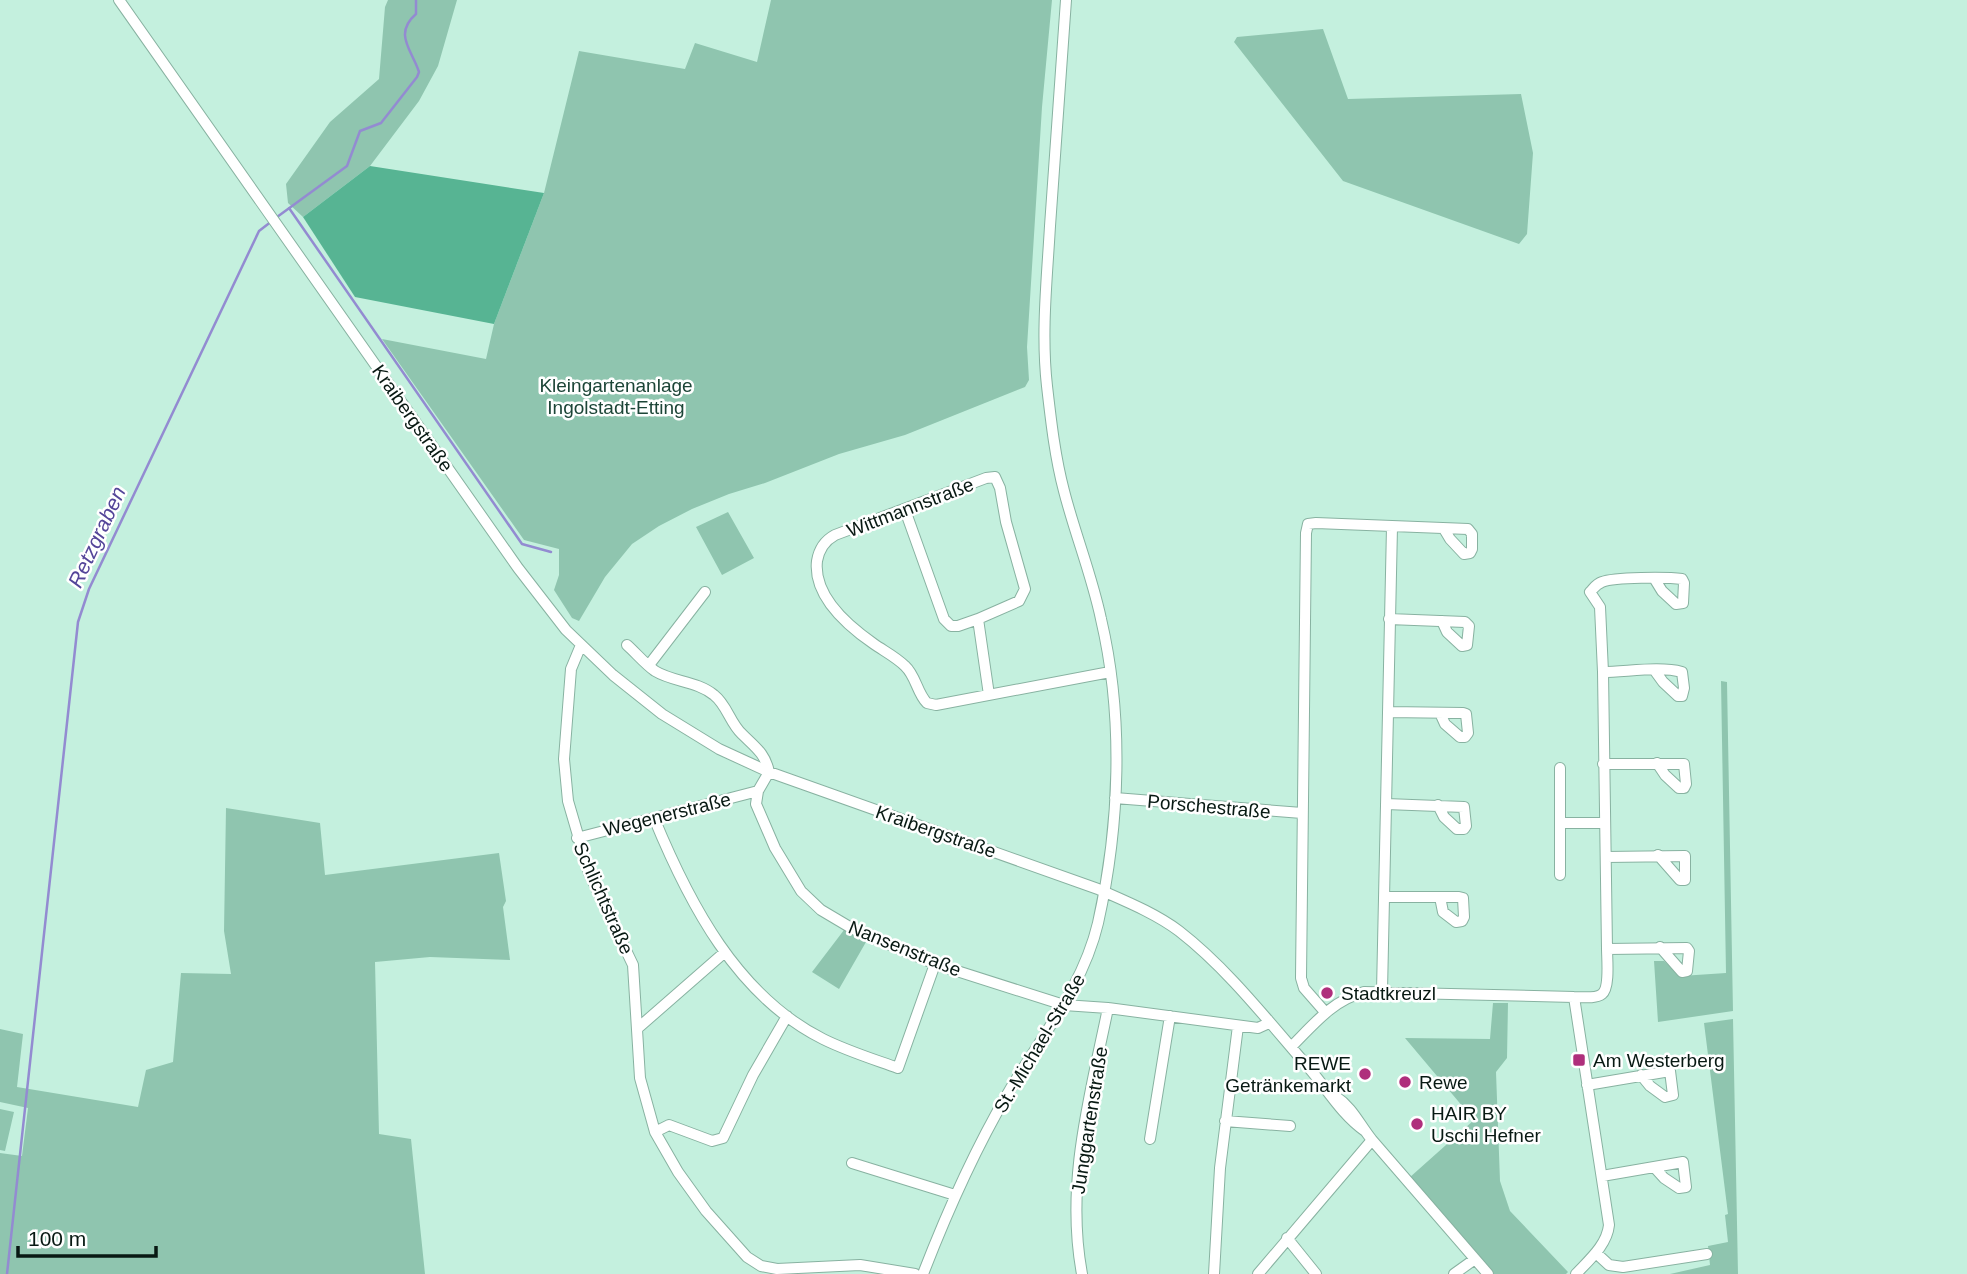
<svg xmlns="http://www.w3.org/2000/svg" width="1967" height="1274" viewBox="0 0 1967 1274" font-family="Helvetica,sans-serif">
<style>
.green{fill:#8fc5af}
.forest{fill:#57b493}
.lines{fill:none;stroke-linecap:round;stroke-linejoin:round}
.stream{stroke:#938bd1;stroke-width:2.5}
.minor-casing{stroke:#88b2a1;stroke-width:12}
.minor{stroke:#fff;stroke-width:10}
.poi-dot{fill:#af2f7c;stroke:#fff;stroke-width:2.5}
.labels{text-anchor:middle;stroke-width:5;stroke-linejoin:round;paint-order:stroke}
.park-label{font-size:19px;fill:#1c4537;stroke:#fff}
.street-label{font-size:19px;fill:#081913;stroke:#fff}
.poi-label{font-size:19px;fill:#081913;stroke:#fff;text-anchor:start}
.water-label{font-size:21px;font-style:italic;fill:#544599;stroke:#fff}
</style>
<rect width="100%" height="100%" fill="#c4f0de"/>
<path class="green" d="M 388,0 L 457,0 L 438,66 L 419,101 L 370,166 L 303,217 L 288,203 L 286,184 L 330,122 L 379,79 L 385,7 Z
M 771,0 L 1052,0 L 1042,107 L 1027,347 L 1029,380 L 1025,387 L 905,435 L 839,454 L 765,483 L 729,494 L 692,509 L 659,526 L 632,544 L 605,577 L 579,621 L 572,618 L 554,590 L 559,575 L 559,549 L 524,540 L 382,339 L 486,359 L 494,324 L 544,193 L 579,51 L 685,69 L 695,43 L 757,62 Z
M 1323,29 L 1348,99 L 1521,94 L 1533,153 L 1527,234 L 1519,244 L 1343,181 L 1234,42 L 1237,37 Z
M 728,512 L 754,558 L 722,575 L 696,527 Z
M 1721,681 L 1727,682 L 1733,1011 L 1658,1022 L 1654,961 L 1664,961 L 1681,976 L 1726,973 Z
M 226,808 L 320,823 L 325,875 L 499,853 L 506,901 L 503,907 L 510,960 L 430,957 L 375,962 L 379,1134 L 411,1139 L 425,1274 L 0,1274 L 0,1153 L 22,1156 L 28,1108 L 0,1102 L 0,1029 L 23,1034 L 17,1087 L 138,1107 L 146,1070 L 173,1062 L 181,973 L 231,974 L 224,931 Z
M 844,930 L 866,942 L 839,989 L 812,972 Z
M 1493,1003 L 1508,1003 L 1507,1058 L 1496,1072 L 1500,1181 L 1510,1211 L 1568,1272 L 1566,1274 L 1493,1274 L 1409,1178 L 1474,1120 L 1405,1038 L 1490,1039 Z
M 1733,1019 L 1738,1274 L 1670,1274 L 1710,1265 L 1708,1246 L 1728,1242 L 1725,1215 L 1728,1214 L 1704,1023 Z
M 0,1109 L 14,1112 L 5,1151 L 0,1150 Z"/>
<path class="forest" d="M 370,166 L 544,193 L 494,324 L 355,297 L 303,217 Z"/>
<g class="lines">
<path class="stream" d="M 289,208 L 522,544 L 551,552
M 277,217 L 347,166 L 360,131 L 381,123 L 417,77 L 419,72 C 412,50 393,34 416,14 L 416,0
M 7,1274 L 78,622 L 89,589 L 259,231 L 272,221"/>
<defs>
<path id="minor" d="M 119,0 L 518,568 L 566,630 L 613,675 L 662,714 L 719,749 L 769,772 L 1098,889 C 1125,901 1155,913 1179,931 C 1228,969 1268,1021 1309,1068 C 1327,1089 1342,1115 1365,1131
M 905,510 L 944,619 L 951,626 L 958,626 L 978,619 L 989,695
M 978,619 L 1019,601 L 1025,589 L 1006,522 L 1000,488 L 995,477 L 986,478 L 835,535 C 824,541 819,549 817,561 C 813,596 848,626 874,644 C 884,651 896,657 905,666 C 916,676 917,693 927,703 L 936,705 L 1110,672
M 1389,619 L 1465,622 L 1469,626 L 1467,645 L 1462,646 L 1447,632 L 1442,621
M 581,645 L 571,669 L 564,759 L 568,801 L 589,873 L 633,965 L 640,1078 L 655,1132 L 678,1172 L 706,1211 L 747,1257 L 761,1266 L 777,1269 L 860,1265 L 915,1274
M 627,645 C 636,653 645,664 655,671 C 673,682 697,681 714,695 C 727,705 730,723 742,734 C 755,747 765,753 769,772 L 758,791 L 756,804 L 775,848 L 801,891 L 821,910 L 853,929 L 935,964 L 1064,1005 L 1108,1008 L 1258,1028 L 1269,1023
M 649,665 L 705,592
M 1603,672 C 1626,672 1660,666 1682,672 L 1684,688 L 1682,696 L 1678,696 L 1663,682 L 1655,671
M 1388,712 L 1463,713 L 1466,714 L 1468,733 L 1465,737 L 1460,737 L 1445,724 L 1440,713
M 1603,764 L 1684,764 L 1686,784 L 1684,788 L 1679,788 L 1665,775 L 1657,763
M 1115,798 L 1302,813
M 1386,804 L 1464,807 L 1466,826 L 1464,829 L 1457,829 L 1444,817 L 1438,805
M 654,818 C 689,903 737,996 823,1039 C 847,1051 873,1059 898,1068 L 935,964
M 1560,823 L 1560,768
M 577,838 L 758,791
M 1606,857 L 1685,856 L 1685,880 L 1680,880 L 1658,855
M 1560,875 L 1560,823 L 1605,823
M 1384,897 L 1459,897 L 1463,898 L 1464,917 L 1462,921 L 1456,922 L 1443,912 L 1440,897
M 1607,949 L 1687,948 L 1689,951 L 1687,971 L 1682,972 L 1660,947
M 1382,991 L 1392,527
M 1574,997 L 1609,1225 C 1607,1245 1589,1260 1576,1274
M 1325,1012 L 1304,988 L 1301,978 L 1306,533 L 1308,524 L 1316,523 L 1468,529 L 1472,534 L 1472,549 L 1470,553 L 1464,554 L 1450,539 L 1444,529
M 638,1028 L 725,952
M 1291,1047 C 1313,1025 1333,1000 1364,992 L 1574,997 C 1581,997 1596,999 1602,994 C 1610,988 1607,958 1607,949 L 1603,672 L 1600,607 L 1590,592 C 1594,588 1596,584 1602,582 C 1614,577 1668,577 1682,579 L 1684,583 L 1683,603 L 1676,604 L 1662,591 L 1654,578
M 1587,1085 L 1670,1071 L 1673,1095 L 1665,1097 L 1650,1086 L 1641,1075
M 1335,1096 C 1353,1108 1359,1124 1372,1140 L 1488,1274
M 1225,1121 L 1290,1126
M 655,1132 L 669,1125 L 712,1141 L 723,1138 L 753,1075 L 787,1016
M 1150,1139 L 1170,1016
M 852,1163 L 955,1195
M 1602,1176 L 1683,1162 L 1686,1187 L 1679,1188 L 1664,1178 L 1654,1167
M 1287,1238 L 1316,1274
M 1596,1253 L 1609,1265 L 1623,1267 L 1707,1254
M 923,1274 C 947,1212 974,1151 1008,1093 C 1040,1038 1083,987 1098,923 C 1120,825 1124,717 1101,619 C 1092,576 1075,534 1064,491 C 1055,457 1051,421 1047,386 C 1041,333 1047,279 1050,226 C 1055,151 1061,75 1066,0
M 1082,1274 C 1065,1183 1090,1096 1108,1008
M 1214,1274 L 1220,1168 L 1238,1026
M 1258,1274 L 1372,1140
M 1454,1274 L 1475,1259"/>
</defs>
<use href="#minor" class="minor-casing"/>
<use href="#minor" class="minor"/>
</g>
<g class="poi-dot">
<circle cx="1327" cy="993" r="7"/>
<rect x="1572" y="1053" width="14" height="14" rx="3.5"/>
<circle cx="1365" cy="1074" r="7"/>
<circle cx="1405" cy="1082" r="7"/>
<circle cx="1417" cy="1124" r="7"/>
</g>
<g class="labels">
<g class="park-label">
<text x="616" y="392">Kleingartenanlage<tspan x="616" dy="22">Ingolstadt-Etting</tspan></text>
</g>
<g class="street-label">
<text transform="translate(413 418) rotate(55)" y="7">Kraibergstraße</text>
<text transform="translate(910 507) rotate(-21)" y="7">Wittmannstraße</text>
<text transform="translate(1209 806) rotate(5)" y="7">Porschestraße</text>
<text transform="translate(667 814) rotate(-14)" y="7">Wegenerstraße</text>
<text transform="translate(936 831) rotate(19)" y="7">Kraibergstraße</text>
<text transform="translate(604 898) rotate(66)" y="7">Schlichtstraße</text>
<text transform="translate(905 948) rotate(22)" y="7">Nansenstraße</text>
<text transform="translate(1039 1043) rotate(-59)" y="7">St.-Michael-Straße</text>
<text transform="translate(1089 1120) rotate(-81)" y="7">Junggartenstraße</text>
</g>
<g class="poi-label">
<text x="1341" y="1000">Stadtkreuzl</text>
<text x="1593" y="1067">Am Westerberg</text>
<text x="1351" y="1070" text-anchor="end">REWE<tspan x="1351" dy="22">Getränkemarkt</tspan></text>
<text x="1419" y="1089">Rewe</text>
<text x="1431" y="1120">HAIR BY<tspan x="1431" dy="22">Uschi Hefner</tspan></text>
</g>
<g class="water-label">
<text transform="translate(97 537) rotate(-65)" y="7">Retzgraben</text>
</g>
</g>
<path d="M18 1246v10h138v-10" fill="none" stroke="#081913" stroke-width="3.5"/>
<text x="28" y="1246" font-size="21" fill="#081913" stroke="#ffffff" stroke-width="5" paint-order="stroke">100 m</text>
</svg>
